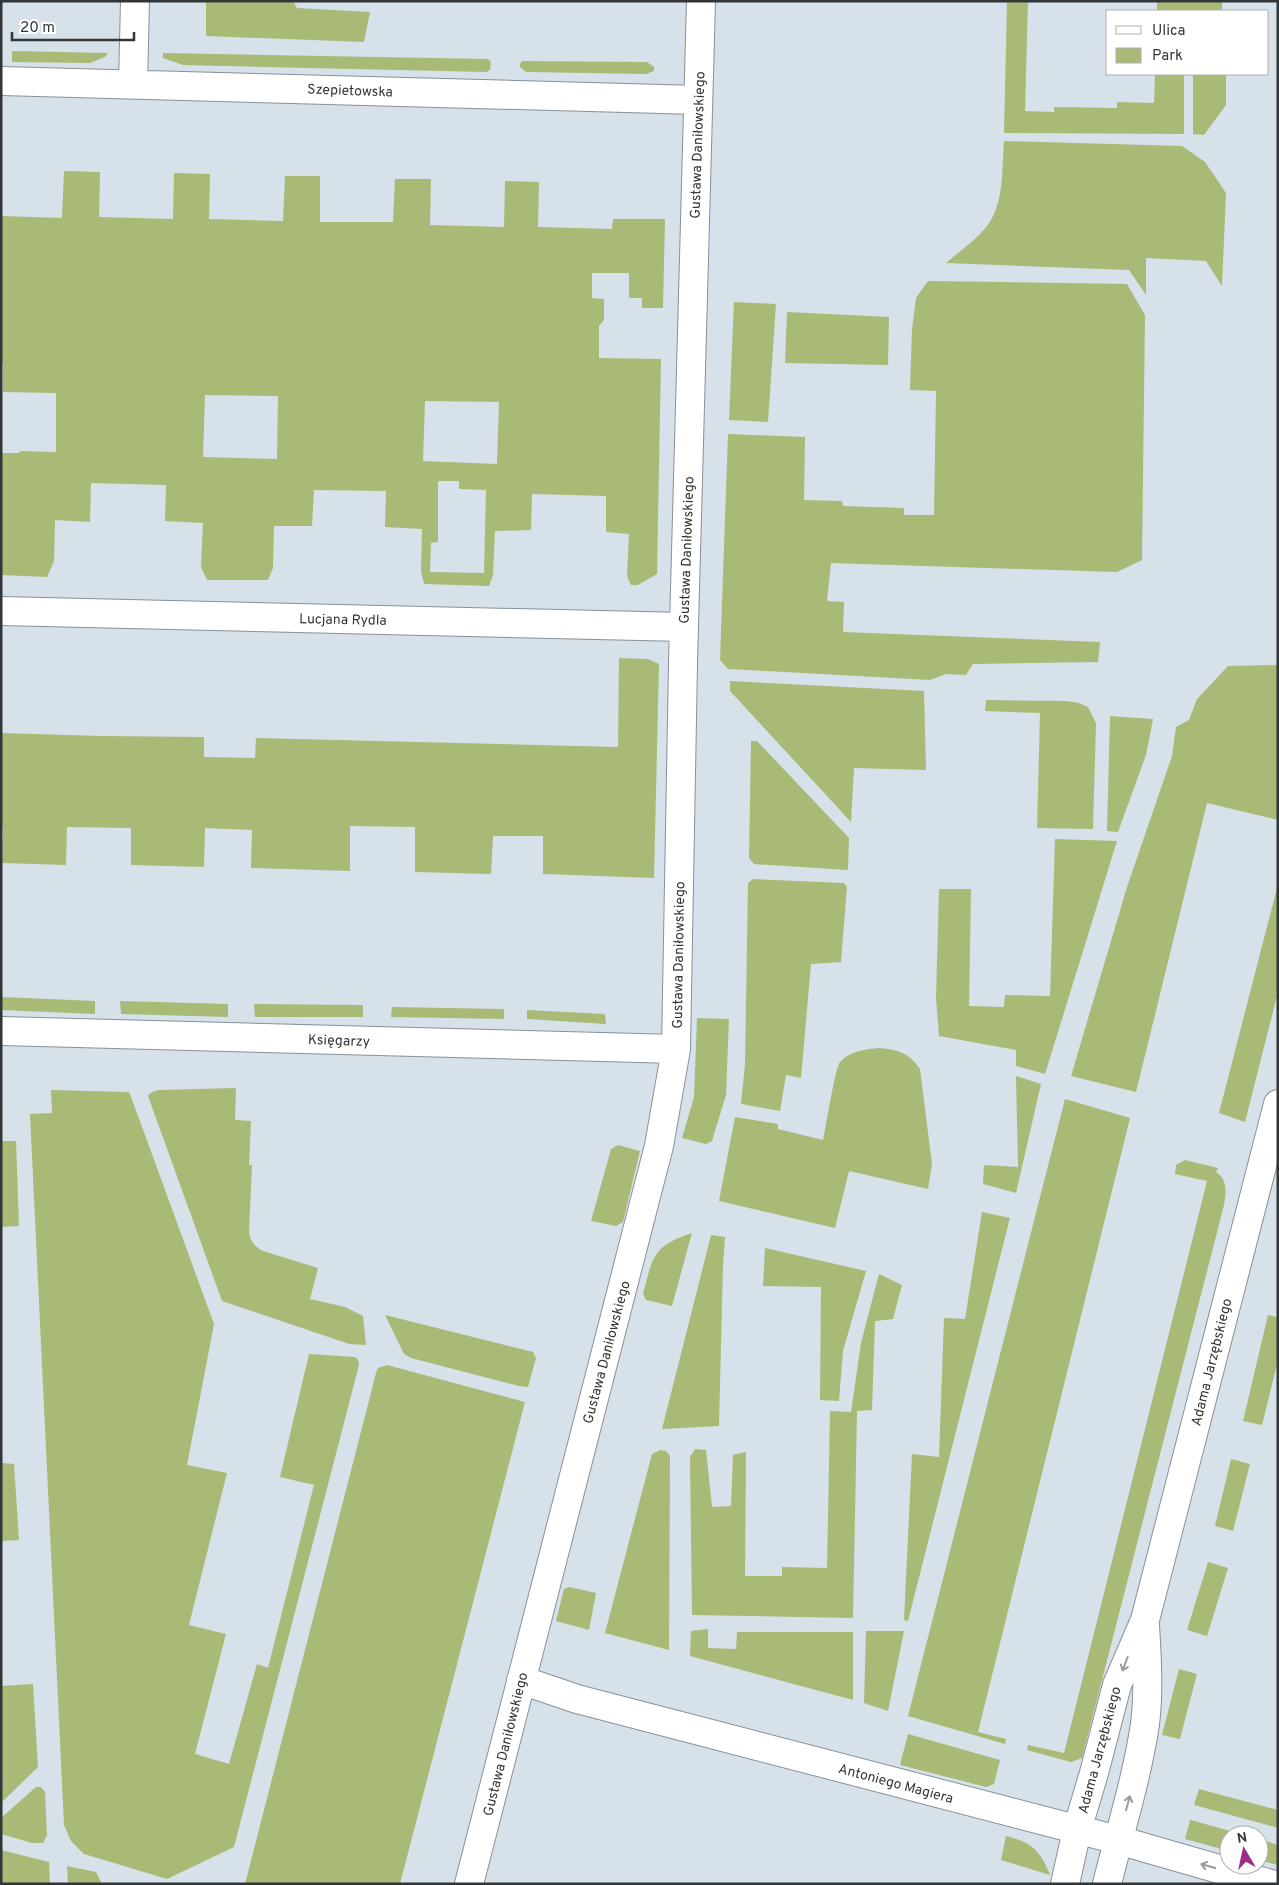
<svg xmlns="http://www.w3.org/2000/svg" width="1279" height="1885" viewBox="0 0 1279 1885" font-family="Overpass,sans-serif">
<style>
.green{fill:#a9ba77;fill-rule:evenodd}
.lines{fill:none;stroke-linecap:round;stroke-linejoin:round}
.minor-casing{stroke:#879199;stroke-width:30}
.tertiary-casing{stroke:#879199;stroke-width:30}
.minor{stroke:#fff;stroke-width:28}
.tertiary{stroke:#fff;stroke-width:28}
.oneway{stroke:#989a9c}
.labels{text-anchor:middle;stroke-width:4;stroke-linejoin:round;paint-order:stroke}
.street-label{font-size:14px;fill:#323639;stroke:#fff}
</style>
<rect width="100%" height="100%" fill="#d6e1e9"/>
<path class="green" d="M 206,1 L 293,1 L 297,8 L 370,12 L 364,42 L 206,36 Z
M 1007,1 L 1028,1 L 1025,111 L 1054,112 L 1054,107 L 1117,108 L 1117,102 L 1154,103 L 1155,74 L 1184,74 L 1184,134 L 1004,133 Z
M 1157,1 L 1222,1 L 1222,11 L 1157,11 Z
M 12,51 L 108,53 L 105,57 L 90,63 L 12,62 Z
M 163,53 L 488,59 L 491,62 L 490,70 L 486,72 L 183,65 L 163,58 Z
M 522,61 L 647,62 L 654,67 L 654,71 L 646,74 L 526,72 L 520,67 L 520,64 Z
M 1193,74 L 1226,74 L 1226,105 L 1204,135 L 1193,134 Z
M 1004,141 L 1182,146 L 1205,162 L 1226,193 L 1222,286 L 1206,261 L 1146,258 L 1146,295 L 1129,270 L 946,263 C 961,250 981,237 991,220 C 1004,198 1002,166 1004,141 Z
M 64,171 L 100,172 L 99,217 L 173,219 L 174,173 L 210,174 L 209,219 L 283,221 L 285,176 L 320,176 L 320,222 L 393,222 L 395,179 L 431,179 L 430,225 L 504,227 L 505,181 L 539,182 L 538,227 L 612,229 L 613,219 L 665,219 L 663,308 L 642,308 L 642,298 L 629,298 L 629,273 L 592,273 L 592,298 L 604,299 L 604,320 L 599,326 L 599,358 L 661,359 L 657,574 L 638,585 L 631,585 L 627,576 L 629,534 L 606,532 L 606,496 L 532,494 L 531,530 L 495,531 L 493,575 L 489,586 L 424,584 L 421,571 L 422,529 L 385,527 L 386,491 L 314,490 L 312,526 L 274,526 L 273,568 L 268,580 L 207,580 L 201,567 L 203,523 L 165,521 L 166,485 L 91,483 L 90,522 L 55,520 L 54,561 L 47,577 L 1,575 L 1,453 L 19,453 L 20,451 L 56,452 L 56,393 L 3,392 L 3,363 L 1,363 L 1,216 L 62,218 ZM 205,395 L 278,396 L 277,459 L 203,457 ZM 425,401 L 499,402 L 497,464 L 423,461 ZM 438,481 L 459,481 L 459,489 L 486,490 L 484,573 L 430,572 L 431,543 L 438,542 Z
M 928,281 L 1127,284 L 1145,315 L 1142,560 L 1117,572 L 831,563 L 827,601 L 844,602 L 843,632 L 1100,642 L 1098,662 L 973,664 L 966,675 L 946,674 L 930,680 L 728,669 L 720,660 L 728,434 L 805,437 L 804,500 L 842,501 L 843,506 L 904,508 L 904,515 L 934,515 L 936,391 L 910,390 L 912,329 L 916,298 Z
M 734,302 L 776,304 L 768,422 L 729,420 Z
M 787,312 L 889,317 L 888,365 L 785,363 Z
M 619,658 L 648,659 L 659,664 L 654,878 L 543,874 L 543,836 L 493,836 L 491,874 L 415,872 L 415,827 L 350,826 L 350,871 L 251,868 L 252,830 L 205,828 L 204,867 L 131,865 L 131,828 L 67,827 L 66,865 L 2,863 L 3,827 L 1,827 L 1,733 L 101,736 L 204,737 L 204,757 L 255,758 L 256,738 L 618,747 Z
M 1278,665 L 1278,820 L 1207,803 L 1136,1092 L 1071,1076 L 1127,887 L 1172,756 L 1176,727 L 1189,720 L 1197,699 L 1228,666 Z
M 730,681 L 924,691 L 926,770 L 854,768 L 851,822 L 730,691 Z
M 986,700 L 1066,701 L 1079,703 L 1088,707 L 1096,723 L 1093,829 L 1037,828 L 1040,713 L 985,711 Z
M 1110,716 L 1153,719 L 1146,755 L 1118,832 L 1107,831 Z
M 751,741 L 757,741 L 849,838 L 848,870 L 754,864 L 749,858 Z
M 1055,839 L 1117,841 L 1045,1074 L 1016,1066 L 1016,1050 L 939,1036 L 936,998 L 939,889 L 971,889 L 969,1006 L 1004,1007 L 1005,995 L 1050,996 Z
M 753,879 L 844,883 L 847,887 L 841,962 L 811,964 L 801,1078 L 786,1075 L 780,1111 L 741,1104 L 745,1064 L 748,883 Z
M 1278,884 L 1278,992 L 1245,1122 L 1219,1113 Z
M 1,997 L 95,1001 L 95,1014 L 1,1010 Z
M 120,1001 L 228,1004 L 228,1017 L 121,1014 Z
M 254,1004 L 363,1005 L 363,1017 L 255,1017 Z
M 392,1007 L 504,1009 L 504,1019 L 391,1017 Z
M 527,1010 L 605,1014 L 606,1024 L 527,1019 Z
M 697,1018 L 729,1019 L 726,1095 L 712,1141 L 706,1144 L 682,1138 L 694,1097 Z
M 880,1048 C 899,1050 909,1053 920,1069 L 932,1164 L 928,1189 L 849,1171 L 835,1228 L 719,1201 L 735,1117 L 778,1124 L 778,1129 L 823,1140 C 826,1127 835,1068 840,1062 C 850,1051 866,1049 880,1048 Z
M 1016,1076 L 1041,1084 L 1016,1193 L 983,1184 L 984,1165 L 1018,1167 Z
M 236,1088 L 235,1120 L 251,1121 L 249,1165 L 252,1165 L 249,1231 C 250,1241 254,1246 263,1251 L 318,1268 L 310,1299 L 345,1307 L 363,1316 L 366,1345 L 349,1344 L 222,1301 L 148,1096 L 150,1093 L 158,1090 Z
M 51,1090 L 129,1092 L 130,1094 L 214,1324 L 187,1465 L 227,1473 L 189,1625 L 226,1634 L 195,1754 L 229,1764 L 257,1664 L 268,1668 L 314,1485 L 280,1477 L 309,1354 L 355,1357 L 358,1360 L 359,1365 L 234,1847 L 167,1879 L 84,1854 L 71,1841 L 64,1825 L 30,1114 L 52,1113 Z
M 1065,1099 L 1130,1118 L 978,1732 L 1006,1739 L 1005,1744 L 908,1716 Z
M 1,1141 L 16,1141 L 19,1226 L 1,1227 Z
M 618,1145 L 640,1151 L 623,1222 L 616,1226 L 591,1221 L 611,1149 Z
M 1185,1160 L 1218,1168 L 1216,1172 C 1228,1180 1226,1192 1224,1205 L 1082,1758 L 1071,1762 L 1027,1750 L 1028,1745 L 1064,1753 L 1207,1181 L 1175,1174 L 1176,1165 Z
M 982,1212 L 1010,1218 L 908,1621 L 904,1620 L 912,1454 L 939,1457 L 944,1318 L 965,1319 Z
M 692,1233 L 672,1306 L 646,1300 L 643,1294 C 653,1257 652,1246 692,1233 Z
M 711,1235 L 725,1237 L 723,1266 L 719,1426 L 662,1429 Z
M 765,1248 L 866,1271 L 843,1351 L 839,1401 L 820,1400 L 821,1287 L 763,1286 Z
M 879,1274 L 902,1285 L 893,1319 L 875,1321 L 872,1410 L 857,1411 L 853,1618 L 692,1615 L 690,1457 L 695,1449 L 706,1450 L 712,1507 L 731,1506 L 733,1455 L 746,1452 L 745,1576 L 782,1576 L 782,1567 L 827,1568 L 830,1411 L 851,1412 L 861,1343 Z
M 385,1315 L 533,1352 L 536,1358 L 528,1387 L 519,1386 L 411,1358 L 404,1354 Z
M 1268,1315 L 1278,1317 L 1278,1360 L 1262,1425 L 1243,1421 Z
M 387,1365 L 525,1402 L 400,1884 L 245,1884 L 376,1373 L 378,1368 Z
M 660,1450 L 666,1451 L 670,1456 L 669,1650 L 605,1633 L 652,1454 Z
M 1231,1459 L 1250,1464 L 1233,1531 L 1215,1526 Z
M 1,1463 L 14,1464 L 19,1540 L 1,1541 Z
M 1208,1562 L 1228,1568 L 1207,1636 L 1187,1630 Z
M 569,1587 L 596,1593 L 589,1630 L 556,1621 L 564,1589 Z
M 708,1629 L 708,1648 L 736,1649 L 737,1632 L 853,1632 L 853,1700 L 690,1656 L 691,1631 Z
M 866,1631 L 904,1631 L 888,1711 L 864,1703 Z
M 1179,1669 L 1197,1674 L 1180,1739 L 1162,1735 Z
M 33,1684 L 38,1767 L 1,1803 L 1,1686 Z
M 908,1734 L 1000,1760 L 994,1784 L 986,1787 L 900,1765 Z
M 36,1787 L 41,1787 L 45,1792 L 47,1835 L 43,1843 L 32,1843 L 1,1834 L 1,1818 Z
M 1199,1789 L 1278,1810 L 1278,1828 L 1194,1805 Z
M 1190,1820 L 1191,1820 L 1244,1835 L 1229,1835 L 1229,1851 L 1185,1839 Z
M 1006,1836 C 1031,1842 1041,1851 1050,1875 L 1001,1860 Z
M 1259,1839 L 1278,1845 L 1278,1865 L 1259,1860 Z
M 1,1850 L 49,1862 L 50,1884 L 1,1884 Z
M 67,1866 L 96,1872 L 102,1884 L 68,1884 Z"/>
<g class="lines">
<defs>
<path id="minor" d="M 1,81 L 698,100
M 133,84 L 135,1
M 1,611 L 684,627
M 1,1031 L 676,1049
M 521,1680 L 577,1699 L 1118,1840 L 1271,1884
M 469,1884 L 645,1200 L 659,1146 L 676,1049 L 683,663 L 701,1"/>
<path id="tertiary" d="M 1065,1884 L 1077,1830 L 1094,1773 L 1117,1685 L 1145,1620 L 1278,1104
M 1107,1884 C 1120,1831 1137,1778 1145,1724 C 1149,1692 1147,1657 1145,1625"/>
</defs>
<use href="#minor" class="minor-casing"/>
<use href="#tertiary" class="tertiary-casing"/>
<use href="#minor" class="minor"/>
<use href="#tertiary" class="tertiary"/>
</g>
<defs><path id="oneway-shaft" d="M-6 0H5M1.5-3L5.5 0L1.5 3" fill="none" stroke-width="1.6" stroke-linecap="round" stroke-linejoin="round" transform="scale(1.25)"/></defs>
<g class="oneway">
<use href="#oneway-shaft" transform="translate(1125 1664) rotate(111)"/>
<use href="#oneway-shaft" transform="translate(1128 1803) rotate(-75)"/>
<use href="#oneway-shaft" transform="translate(1208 1866) rotate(-164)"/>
</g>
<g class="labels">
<g class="street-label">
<text transform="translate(350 90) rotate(2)" y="5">Szepietowska</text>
<text transform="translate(697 145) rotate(-88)" y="5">Gustawa Daniłowskiego</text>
<text transform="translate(686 550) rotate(-88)" y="5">Gustawa Daniłowskiego</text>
<text transform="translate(343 619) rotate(1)" y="5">Lucjana Rydla</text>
<text transform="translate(678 955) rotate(-89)" y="5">Gustawa Daniłowskiego</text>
<text transform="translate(339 1040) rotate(2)" y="5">Księgarzy</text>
<text transform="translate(606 1352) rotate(-75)" y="5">Gustawa Daniłowskiego</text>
<text transform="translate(1211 1362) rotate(-76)" y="5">Adama Jarzębskiego</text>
<text transform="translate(505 1744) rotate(-76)" y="5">Gustawa Daniłowskiego</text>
<text transform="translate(1099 1750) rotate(-75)" y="5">Adama Jarzębskiego</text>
<text transform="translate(896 1783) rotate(15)" y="5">Antoniego Magiera</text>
</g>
</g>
<rect width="1279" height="1885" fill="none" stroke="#323639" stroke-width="5"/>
<rect x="1106" y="10" width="162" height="65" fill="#ffffff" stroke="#adafb0"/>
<rect x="1116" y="26" width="25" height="8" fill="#ffffff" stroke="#adafb0"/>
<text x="1152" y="35" font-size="15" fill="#323639">Ulica</text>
<rect x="1116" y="48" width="25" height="15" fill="#a9ba77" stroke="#adafb0"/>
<text x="1152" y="60" font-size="15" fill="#323639">Park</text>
<g transform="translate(1244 1850) rotate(351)"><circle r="24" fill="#ffffff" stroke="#adafb0"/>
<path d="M0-4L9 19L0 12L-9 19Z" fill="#9e2c89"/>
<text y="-8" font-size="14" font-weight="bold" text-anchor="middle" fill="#323639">N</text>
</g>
<path d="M12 32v8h122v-8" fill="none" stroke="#323639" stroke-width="2.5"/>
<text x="20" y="32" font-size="15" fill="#323639" stroke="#ffffff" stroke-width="4" paint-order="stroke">20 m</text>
</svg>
